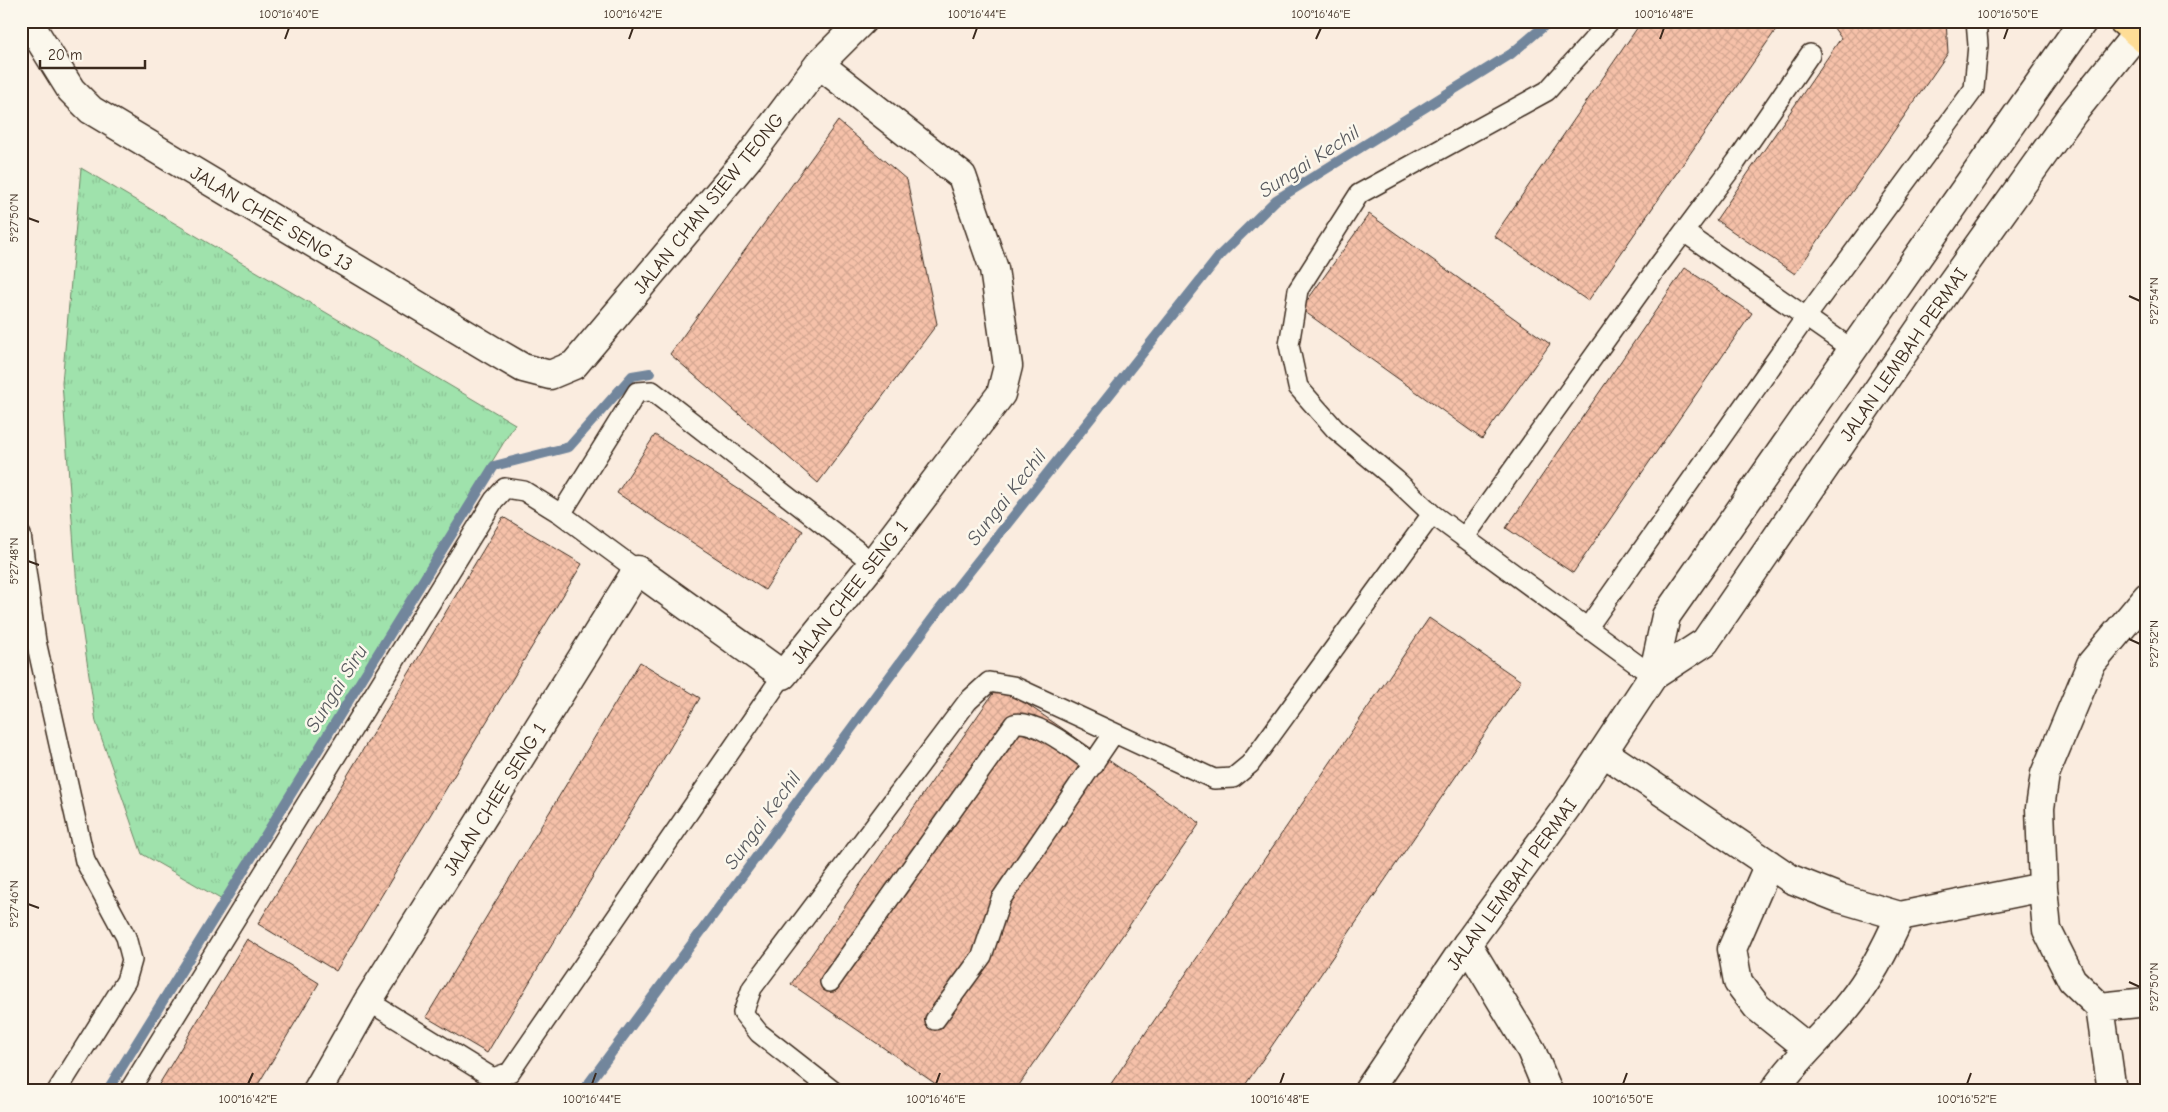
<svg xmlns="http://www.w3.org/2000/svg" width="2168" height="1112" viewBox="0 0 2168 1112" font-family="'Comic Neue',sans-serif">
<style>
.park{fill:url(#park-tufts);stroke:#6d8665}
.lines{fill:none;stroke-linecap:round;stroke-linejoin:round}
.stream{stroke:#72869c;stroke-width:10}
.building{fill:url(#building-cross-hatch);stroke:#3b2a1e}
.service-casing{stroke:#3b2a1e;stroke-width:22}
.minor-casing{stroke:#3b2a1e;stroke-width:31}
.secondary-casing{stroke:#3b2a1e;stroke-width:31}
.primary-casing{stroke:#3b2a1e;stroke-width:31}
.service{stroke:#fbf7ec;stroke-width:19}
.minor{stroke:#fbf7ec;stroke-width:28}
.secondary{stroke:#fbf7ec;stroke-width:28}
.primary{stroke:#fedd96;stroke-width:28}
.ticks{fill:none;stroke:#3b2a1e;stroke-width:2}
.labels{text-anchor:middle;stroke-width:5;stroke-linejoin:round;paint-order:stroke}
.street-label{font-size:19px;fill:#3b2a1e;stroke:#fbf7ec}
.water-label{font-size:20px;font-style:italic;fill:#56585d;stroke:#fbf7ec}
.neatline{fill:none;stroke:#3b2a1e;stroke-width:2}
.ticks-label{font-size:12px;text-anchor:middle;fill:#3b2a1e}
</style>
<defs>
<pattern id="park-tufts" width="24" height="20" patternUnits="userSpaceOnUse" patternTransform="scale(1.25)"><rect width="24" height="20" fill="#9fe2ac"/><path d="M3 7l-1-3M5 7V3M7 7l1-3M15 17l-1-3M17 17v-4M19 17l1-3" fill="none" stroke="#8ac294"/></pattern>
<pattern id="building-cross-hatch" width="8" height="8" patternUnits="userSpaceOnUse" patternTransform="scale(1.25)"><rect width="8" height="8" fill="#f6c1a9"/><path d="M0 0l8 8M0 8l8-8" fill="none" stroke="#d4a691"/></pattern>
</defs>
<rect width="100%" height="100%" fill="#faecdf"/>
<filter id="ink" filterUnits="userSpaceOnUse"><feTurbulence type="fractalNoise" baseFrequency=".02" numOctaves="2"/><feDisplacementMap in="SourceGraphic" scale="10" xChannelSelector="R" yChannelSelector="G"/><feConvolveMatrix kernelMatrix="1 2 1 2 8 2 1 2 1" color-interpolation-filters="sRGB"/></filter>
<g filter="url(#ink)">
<path class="park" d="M 81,168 L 515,424 L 224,901 L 142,854 L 96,722 L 78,601 L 62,383 Z"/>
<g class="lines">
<path class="stream" d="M 107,1091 L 494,466 L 569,447 L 632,376 L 650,373
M 583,1091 L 939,610 L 1221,254 L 1276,200 L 1511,54 L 1550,21"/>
</g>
<path class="building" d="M 1642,21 L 1782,21 L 1588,301 L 1494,236 Z
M 1829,21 L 1946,21 L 1948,53 L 1795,274 L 1716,220 L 1841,38 Z
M 838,121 L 907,180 L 937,324 L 818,483 L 670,354 Z
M 1369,214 L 1550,344 L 1482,439 L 1301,309 Z
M 1685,268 L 1752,313 L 1573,573 L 1506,528 Z
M 655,435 L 803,531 L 765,590 L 617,493 Z
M 503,517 L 582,564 L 336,971 L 258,924 Z
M 1429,618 L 1521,681 L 1241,1091 L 1106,1091 Z
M 640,662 L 700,698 L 487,1053 L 426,1017 Z
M 999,685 L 1200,823 L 1015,1091 L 946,1091 L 791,984 Z
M 247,939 L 319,983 L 254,1091 L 155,1091 Z"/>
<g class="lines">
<defs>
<path id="service" d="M 1610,21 L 1547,91 L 1359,194 L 1298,290 L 1289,345 L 1298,387 L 1335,429 L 1396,480 L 1432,514 L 1653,676
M 1684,232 L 1853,350
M 561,514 L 637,392 L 652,391 L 873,563
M 21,535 L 36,641 L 85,861 L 126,937 L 132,960 L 126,981 L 57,1091
M 1464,538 L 1659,265 L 1736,162 L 1810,54
M 1588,627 L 1806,317 L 1974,89 L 1978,45 L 1976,21
M 830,982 L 1014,724 C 1033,717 1079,753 1094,765
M 368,1001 L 493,1078 L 510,1072 L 783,675
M 935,1020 L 982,956 L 1001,899 L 1114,733
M 129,1091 L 494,500 L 505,488 L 524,491 L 561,514 L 637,570
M 833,1091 L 759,1033 L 743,1013 L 752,988 L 968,701 L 989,682 L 1013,686 L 1214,779 L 1233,778 L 1250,764 L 1432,514"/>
<path id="minor" d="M 28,21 L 71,90 L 91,110 L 499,354 L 523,368 L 550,375 L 574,365 L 749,157 L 819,64 L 862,21
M 1603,752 L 1791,879 L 1839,898 L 1900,916 L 2043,887
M 1769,864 L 1732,949 L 1738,982 L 1757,1007 L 1808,1048
M 1467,944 L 1531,1050 L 1548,1091
M 2100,1007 L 2147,1002
M 317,1091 L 368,1001 L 637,570 L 783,675 L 873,563 L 1001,394 L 1008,366 L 994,269 L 962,176 L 819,64
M 1774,1091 C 1796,1058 1826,1034 1850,1003 C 1871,977 1887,946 1900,916
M 2112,1091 L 2100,1007 L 2072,980 L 2047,930 L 2043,887 L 2040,808 L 2045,774 L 2091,664 L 2147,597"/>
<path id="secondary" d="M 1653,676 L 1705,642 L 1950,285 L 2073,113 L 2147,21
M 1368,1091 L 1467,944 L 1566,808 L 1653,676 L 1666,616 L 2083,21"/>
<path id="primary" d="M 2123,21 L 2147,41"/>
</defs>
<use href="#service" class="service-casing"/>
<use href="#minor" class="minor-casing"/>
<use href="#secondary" class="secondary-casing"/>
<use href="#primary" class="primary-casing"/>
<use href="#service" class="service"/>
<use href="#minor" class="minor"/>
<use href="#secondary" class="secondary"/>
<use href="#primary" class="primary"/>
</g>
</g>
<path class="ticks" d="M 285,39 L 289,28M 629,39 L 633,28M 973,39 L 977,28M 1316,39 L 1321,28M 1660,39 L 1664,28M 2004,39 L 2008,28M 28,218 L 39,222M 2129,296 L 2140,301M 28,561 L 39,565M 2129,639 L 2140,644M 28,904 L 39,908M 2129,982 L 2140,987M 248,1084 L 253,1073M 592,1084 L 596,1073M 936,1084 L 940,1073M 1280,1084 L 1284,1073M 1623,1084 L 1627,1073M 1967,1084 L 1971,1073"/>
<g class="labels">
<g class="street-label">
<text transform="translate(708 203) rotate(-51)" y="7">JALAN CHAN SIEW TEONG</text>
<text transform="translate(272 218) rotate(31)" y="7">JALAN CHEE SENG 13</text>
<text transform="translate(1903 354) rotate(-55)" y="7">JALAN LEMBAH PERMAI</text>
<text transform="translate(849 592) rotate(-52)" y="7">JALAN CHEE SENG 1</text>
<text transform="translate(494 799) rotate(-58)" y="7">JALAN CHEE SENG 1</text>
<text transform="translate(1511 884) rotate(-54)" y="7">JALAN LEMBAH PERMAI</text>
</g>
<g class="water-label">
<text transform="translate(1309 161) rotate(-33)" y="7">Sungai Kechil</text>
<text transform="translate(1006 497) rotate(-52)" y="7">Sungai Kechil</text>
<text transform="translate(336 688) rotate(-58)" y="7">Sungai Siru</text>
<text transform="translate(762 820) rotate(-54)" y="7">Sungai Kechil</text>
</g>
</g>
<rect width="2168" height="1112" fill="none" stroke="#fbf7ec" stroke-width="55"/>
<path d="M40 60v8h105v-8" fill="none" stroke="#3b2a1e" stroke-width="2.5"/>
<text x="48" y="60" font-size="15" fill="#3b2a1e" stroke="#fbf7ec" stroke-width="4" paint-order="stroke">20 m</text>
<rect x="28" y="28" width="2112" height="1056" class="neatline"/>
<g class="ticks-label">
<text x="289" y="18">100°16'40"E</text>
<text x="633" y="18">100°16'42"E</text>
<text x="977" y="18">100°16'44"E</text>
<text x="1321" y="18">100°16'46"E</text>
<text x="1664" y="18">100°16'48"E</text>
<text x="2008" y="18">100°16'50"E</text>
<text transform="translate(14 218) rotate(-90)" y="4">5°27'50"N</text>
<text transform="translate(2154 301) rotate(-90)" y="4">5°27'54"N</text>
<text transform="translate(14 561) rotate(-90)" y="4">5°27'48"N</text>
<text transform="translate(2154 644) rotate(-90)" y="4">5°27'52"N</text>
<text transform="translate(14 904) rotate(-90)" y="4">5°27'46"N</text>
<text transform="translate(2154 987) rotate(-90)" y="4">5°27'50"N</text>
<text x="248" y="1103">100°16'42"E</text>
<text x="592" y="1103">100°16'44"E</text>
<text x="936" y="1103">100°16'46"E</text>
<text x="1280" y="1103">100°16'48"E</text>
<text x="1623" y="1103">100°16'50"E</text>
<text x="1967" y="1103">100°16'52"E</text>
</g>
</svg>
